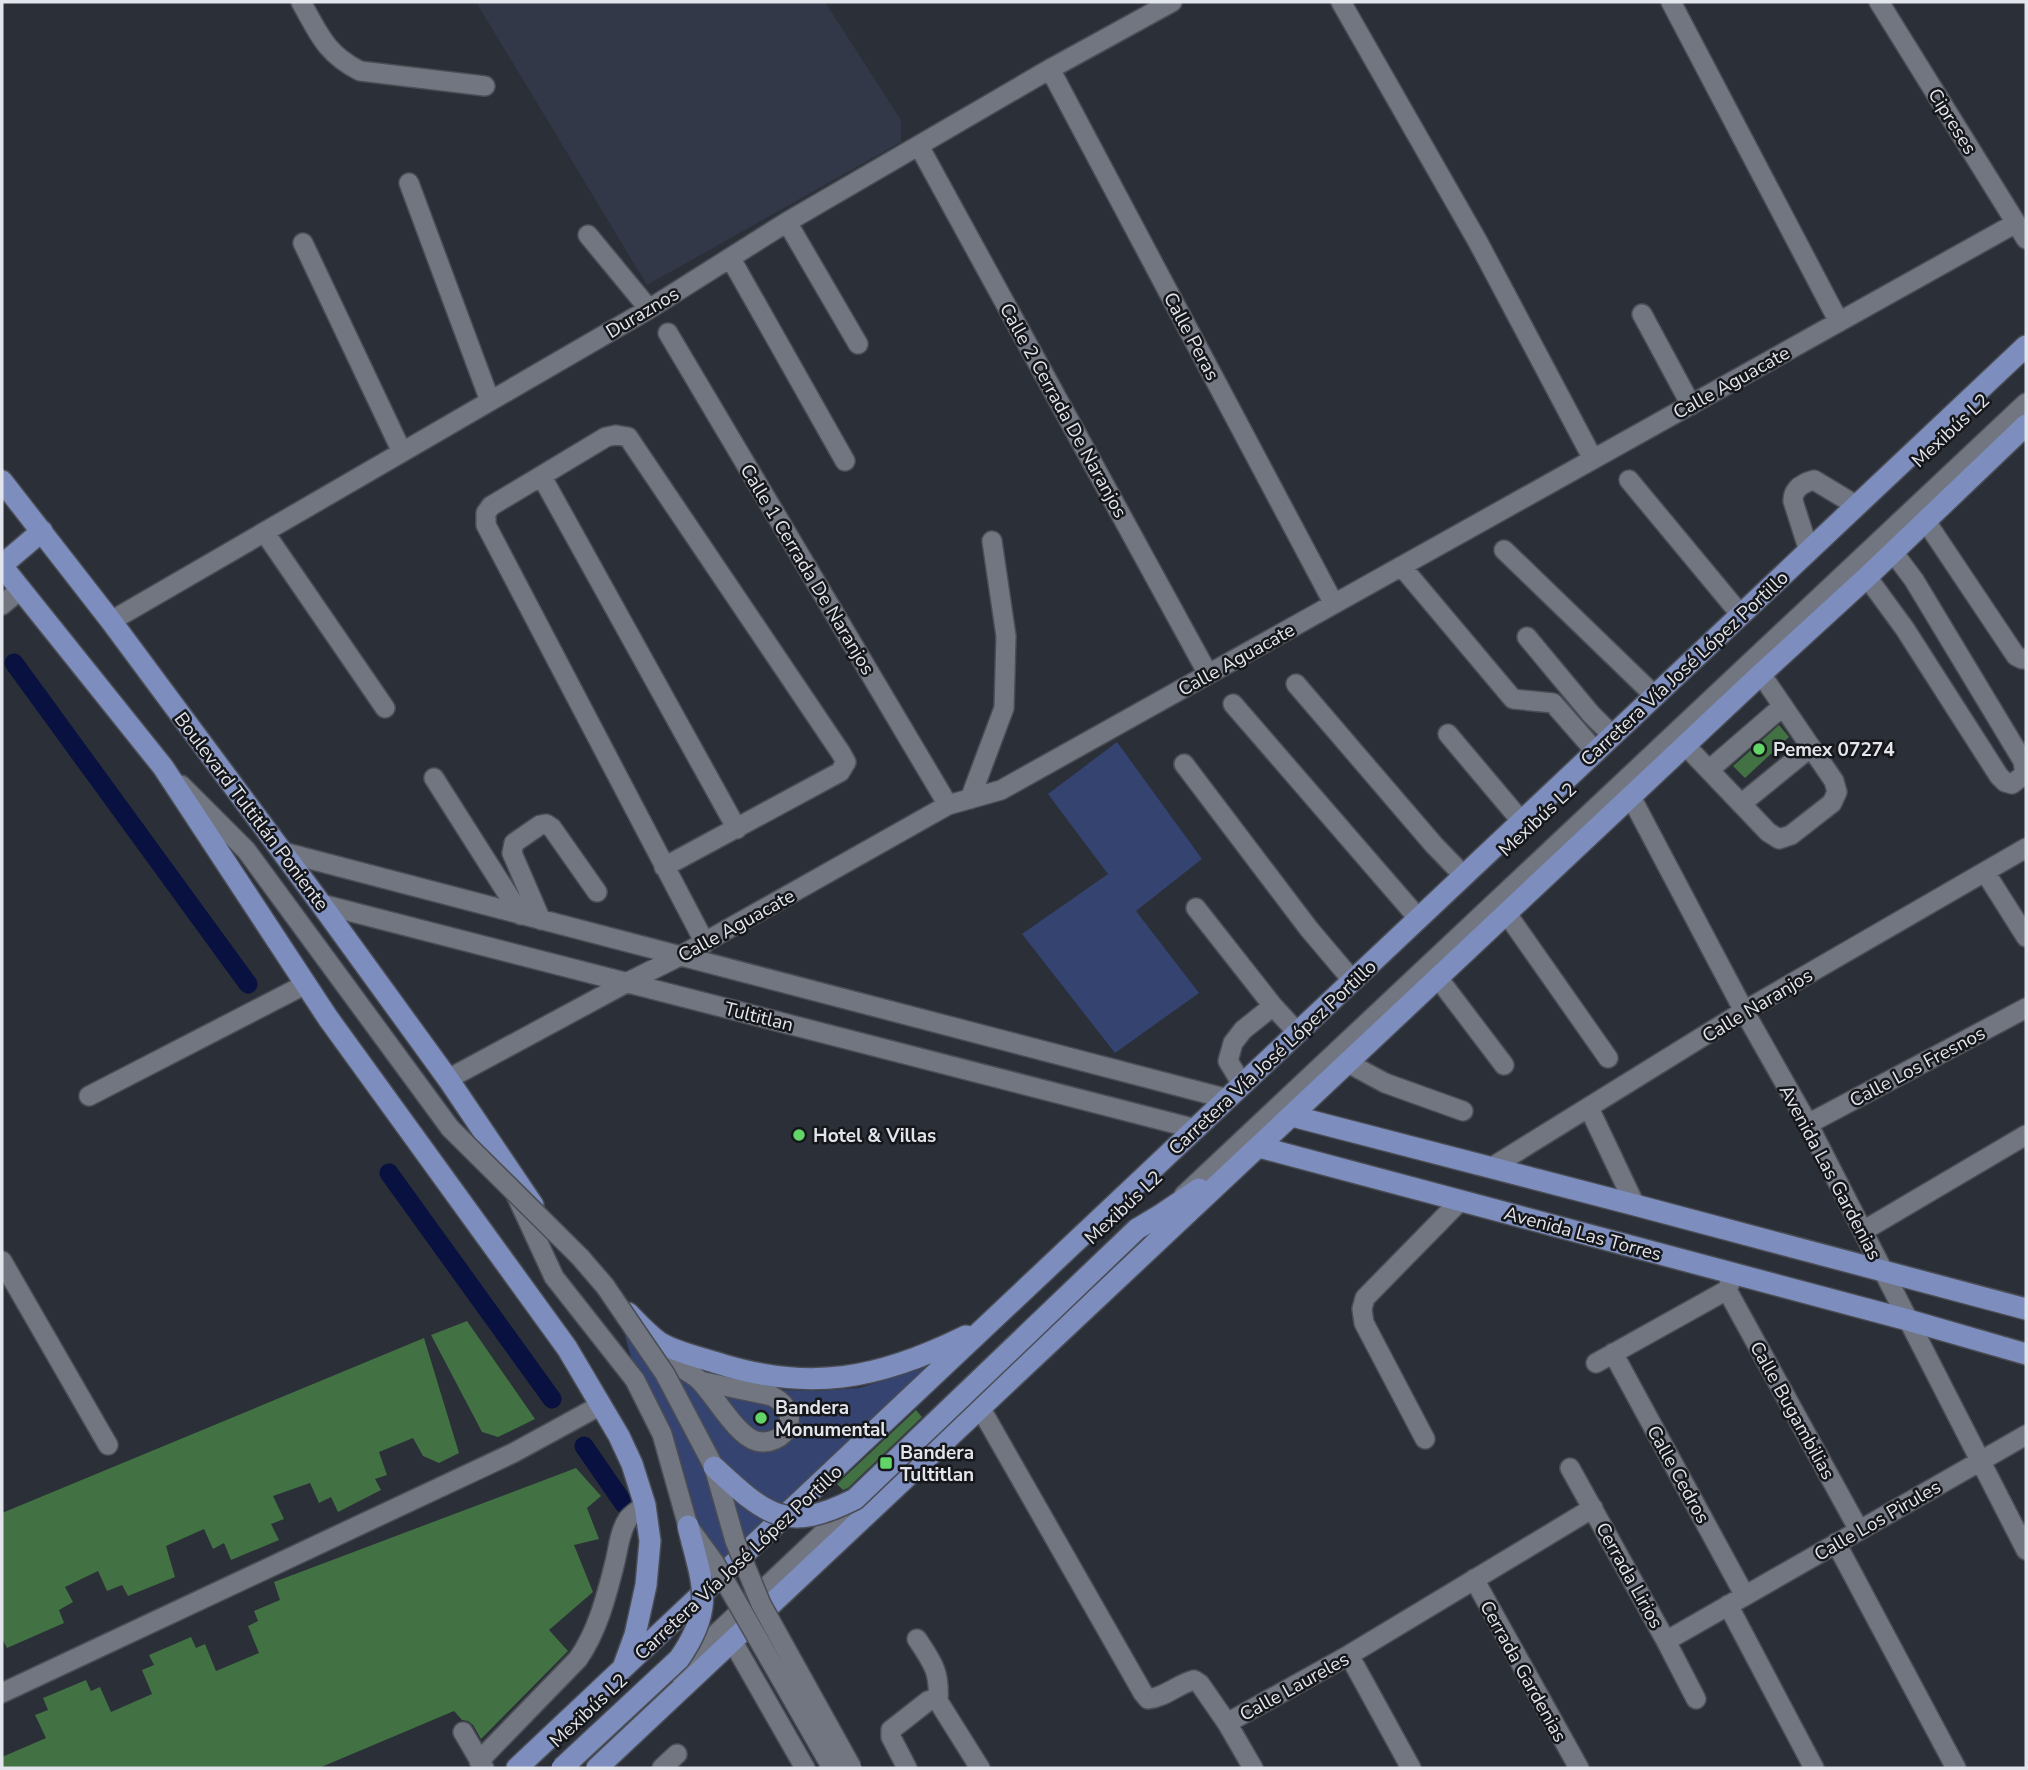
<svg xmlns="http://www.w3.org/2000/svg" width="2028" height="1770" viewBox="0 0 2028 1770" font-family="'Nunito Sans',sans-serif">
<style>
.built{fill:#323847}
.green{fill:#34436f}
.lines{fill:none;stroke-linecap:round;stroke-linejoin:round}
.canal{stroke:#081140;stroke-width:19}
.building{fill:#427143}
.minor-casing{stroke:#4a4d54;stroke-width:22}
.major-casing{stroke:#4a4d54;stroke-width:24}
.minor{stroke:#727681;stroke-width:19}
.major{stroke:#7c8dbe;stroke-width:21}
.minor-bridge-casing{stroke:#4a4d54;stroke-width:22;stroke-linecap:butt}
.major-bridge-casing{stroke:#4a4d54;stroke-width:24;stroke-linecap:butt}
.minor-bridge{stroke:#727681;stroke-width:19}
.major-bridge{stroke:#7c8dbe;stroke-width:21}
.poi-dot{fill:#63d468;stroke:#15171b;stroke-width:2.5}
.labels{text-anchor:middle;stroke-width:5;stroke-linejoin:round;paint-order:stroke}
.street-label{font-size:19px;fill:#e3e5ec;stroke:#15171b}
.poi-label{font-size:19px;font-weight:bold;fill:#e3e5ec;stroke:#15171b;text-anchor:start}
</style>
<rect width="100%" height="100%" fill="#2b2f38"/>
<path class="built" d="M 476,2 L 825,2 L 901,120 L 901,142 L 647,285 Z"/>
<path class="green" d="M 1117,742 L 1202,859 L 1136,911 L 1199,993 L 1115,1053 L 1022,934 L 1108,874 L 1048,794 Z
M 622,1325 L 724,1378 L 781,1390 L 817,1391 L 859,1388 L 937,1364 L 695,1592 L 686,1552 Z"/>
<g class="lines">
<path class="canal" d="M 14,663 L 248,984
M 389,1173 L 552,1399
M 584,1446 L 624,1504"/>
</g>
<path class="building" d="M 1779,725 L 1789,737 L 1745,778 L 1733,766 Z
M 467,1321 L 535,1419 L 498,1437 L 482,1432 L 431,1335 Z
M 424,1338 L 459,1453 L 439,1463 L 423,1456 L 413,1438 L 379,1452 L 387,1475 L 375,1479 L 381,1490 L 338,1512 L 331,1497 L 319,1503 L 310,1483 L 273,1496 L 284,1519 L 271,1524 L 279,1540 L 231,1560 L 224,1543 L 213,1549 L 204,1529 L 166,1546 L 175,1577 L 128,1596 L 122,1585 L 107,1591 L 98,1571 L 65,1587 L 73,1602 L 59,1610 L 64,1623 L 7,1648 L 2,1638 L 2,1513 Z
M 916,1410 L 922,1417 L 848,1488 L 843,1490 L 837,1484 Z
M 576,1468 L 601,1496 L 587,1508 L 599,1539 L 574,1545 L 593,1592 L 549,1630 L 568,1651 L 481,1739 L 473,1725 L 468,1721 L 462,1720 L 454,1711 L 319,1768 L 2,1768 L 2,1757 L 46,1738 L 35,1715 L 48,1710 L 43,1698 L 86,1680 L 91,1691 L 100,1687 L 111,1712 L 152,1694 L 142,1670 L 154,1665 L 149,1655 L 191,1637 L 196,1648 L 205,1644 L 216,1671 L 259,1653 L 248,1626 L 258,1621 L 254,1611 L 280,1600 L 274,1582 Z"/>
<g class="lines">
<defs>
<path id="minor" d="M 301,2 C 319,34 326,54 360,71 L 485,86
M 1341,2 L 1478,242 L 1593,459
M 1671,2 L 1839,322
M 1879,2 L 2026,239
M 1050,69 L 1334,604
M 919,146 L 1208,674
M 409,183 L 490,401
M 787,222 L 858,344
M 588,235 L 649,309
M 303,243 L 402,452
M 731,259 L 845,461
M 1642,314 L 1691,405
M 668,333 L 948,805
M 542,477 L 737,829
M 1629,480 L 1741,615
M 1925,520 L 2016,656 L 2022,659 L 2026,658
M 265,533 L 385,708
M 1504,550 L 1655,696
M 1809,551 L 1793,501 C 1793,488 1803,483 1814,480 L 1857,506
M 1402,567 L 1513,699 L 1553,703 L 1596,752
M 1867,577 L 1905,629 L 1999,776 L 2005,782 L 2012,784 L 2025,774 L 2023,761 L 1914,580 L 1893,552
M 2,605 L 21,589
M 111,621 L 649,309 L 787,222 L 1050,69 L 1172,2
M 1527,637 L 1591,714 L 1613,736
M 1296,684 L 1434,845 L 1464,876
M 1233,704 L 1419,919
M 1448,734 L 1522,822
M 1685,745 L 1768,832 L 1779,839 L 1791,835 L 1832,803 L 1837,792 L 1834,781 L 1761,674
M 1184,764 L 1309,929 L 1353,981
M 1709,770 L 1783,706
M 434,778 L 521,915
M 181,785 L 246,850 L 450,1128
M 1631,797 L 1744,1011 L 1808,1124 L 2026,1550
M 970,799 L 1004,708 L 1006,636 L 992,541
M 1741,804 L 1811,747
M 283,852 L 1228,1099
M 664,867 L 840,772 L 846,762 L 841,753 L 628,437 L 616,435 L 606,437 L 491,506 L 486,513 L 486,525 L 705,943
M 1985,872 L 2026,937
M 321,904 L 1196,1129
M 1196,908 L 1273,1006 L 1298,1033
M 1507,914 L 1608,1058
M 541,920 L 512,853 L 514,843 L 540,825 L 546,824 L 552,828 L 597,892
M 1438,978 L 1504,1065
M 1335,1056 L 1385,1083 L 1463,1111
M 448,1079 L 628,982 L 680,956 L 948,805 L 1001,790 L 2016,223
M 1242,1084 L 1228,1061 L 1233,1043 L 1243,1030 L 1273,1006
M 89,1096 L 306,984
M 1589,1108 L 1635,1205
M 1808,1124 L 2026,1008
M 1492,1167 L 1744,1011 L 2026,848
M 516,1195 L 554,1277 L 635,1380 L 662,1434 L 688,1526
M 1184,1195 L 2026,403
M 1863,1231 L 2026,1135
M 2,1261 L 108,1445
M 1727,1290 L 1859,1530
M 661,1343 C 667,1350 672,1358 678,1365 C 685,1371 694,1375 700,1381 C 715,1396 736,1435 756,1441 C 784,1448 806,1414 772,1396 L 700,1381
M 1613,1353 L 1745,1596
M 1596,1363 L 1727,1290 L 1732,1278
M 981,1409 L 1143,1693 L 1148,1699 C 1164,1698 1178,1684 1194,1680 L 1200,1684 L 1227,1723 L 1253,1768
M 1425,1439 L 1364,1323 L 1362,1309 L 1365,1298 L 1460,1201
M 1570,1468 L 1666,1641 L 1696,1699
M 1836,1543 L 1956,1768
M 1474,1579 L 1579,1768
M 1728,1605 L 1814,1768
M 917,1639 C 933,1663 940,1672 938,1701
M 1666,1641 L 2026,1435
M 733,1642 L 805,1768
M 1349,1655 L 1411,1768
M 676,1672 L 858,1500
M 2,1693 L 513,1453 L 601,1405
M 1227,1723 L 1349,1655 L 1593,1508
M 463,1732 L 484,1768
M 479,1761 L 578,1659 C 597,1632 606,1598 614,1566 C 618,1552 619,1532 628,1519 C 632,1514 640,1509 645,1505
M 662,1768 L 677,1754
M 907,1768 L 891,1737 L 891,1730 L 928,1701 L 934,1699 L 938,1701 L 980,1768"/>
<path id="major" d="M 2,481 L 111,621 L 321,904 L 448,1079 L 533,1205
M 2,565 L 42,531
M 2,566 L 163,767 L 328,1018 L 567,1348 L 619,1436 L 632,1464 L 645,1505 L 650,1541 L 646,1585 L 635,1635 L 624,1665
M 1292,1116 L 1635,1205 L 2026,1309
M 1252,1152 L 1259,1147 L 1908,1320 L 2026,1354
M 1137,1229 L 1162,1214 L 1199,1189
M 628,1313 C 638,1323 648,1334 659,1342 C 673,1351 698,1357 714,1362 C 809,1393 879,1379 966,1336
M 517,1768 L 2026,346
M 597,1768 L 1761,674 L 1867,577 L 2026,425"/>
</defs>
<use href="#minor" class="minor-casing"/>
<use href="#major" class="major-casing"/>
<use href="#minor" class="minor"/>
<use href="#major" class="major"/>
<defs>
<path id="minor-bridge" d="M 450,1128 L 580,1257 L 605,1286 L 665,1374 L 714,1467 L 735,1541 L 761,1604 L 852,1768
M 690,1529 L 714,1562 L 832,1768"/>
<path id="major-bridge" d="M 714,1467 C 766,1515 786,1534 855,1499 L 1137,1229
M 562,1768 L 679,1659 C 716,1606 702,1584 688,1526"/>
</defs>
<use href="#minor-bridge" class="minor-bridge-casing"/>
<use href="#major-bridge" class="major-bridge-casing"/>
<use href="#minor-bridge" class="minor-bridge"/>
<use href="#major-bridge" class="major-bridge"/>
</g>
<g class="poi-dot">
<circle cx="1759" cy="749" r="7"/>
<circle cx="799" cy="1135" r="7"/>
<circle cx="761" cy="1418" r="7"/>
<rect x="879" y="1456" width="14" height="14" rx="3.5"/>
</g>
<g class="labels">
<g class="street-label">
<text transform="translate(1953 121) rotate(58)" y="7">Cipreses</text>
<text transform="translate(642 312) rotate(-31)" y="7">Duraznos</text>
<text transform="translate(1192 336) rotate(62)" y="7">Calle Peras</text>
<text transform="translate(1731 382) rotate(-29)" y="7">Calle Aguacate</text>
<text transform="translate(1064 410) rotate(61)" y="7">Calle 2 Cerrada De Naranjos</text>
<text transform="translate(1950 430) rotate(-43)" y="7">Mexibús L2</text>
<text transform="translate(808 569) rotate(59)" y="7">Calle 1 Cerrada De Naranjos</text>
<text transform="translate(1236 659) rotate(-29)" y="7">Calle Aguacate</text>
<text transform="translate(1684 668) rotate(-43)" y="7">Carretera Vía José López Portillo</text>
<text transform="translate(252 811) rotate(53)" y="7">Boulevard Tultitlán Poniente</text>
<text transform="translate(1537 819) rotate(-43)" y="7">Mexibús L2</text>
<text transform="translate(736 925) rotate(-29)" y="7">Calle Aguacate</text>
<text transform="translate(1757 1005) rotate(-31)" y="7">Calle Naranjos</text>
<text transform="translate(759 1016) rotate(14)" y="7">Tultitlan</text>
<text transform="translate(1272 1057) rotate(-43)" y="7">Carretera Vía José López Portillo</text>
<text transform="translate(1917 1066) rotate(-28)" y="7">Calle Los Fresnos</text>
<text transform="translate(1831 1172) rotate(62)" y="7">Avenida Las Gardenias</text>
<text transform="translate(1123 1207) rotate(-43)" y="7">Mexibús L2</text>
<text transform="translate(1583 1233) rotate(15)" y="7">Avenida Las Torres</text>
<text transform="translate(1793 1410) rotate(61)" y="7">Calle Bugambilias</text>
<text transform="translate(1679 1474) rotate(61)" y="7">Calle Cedros</text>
<text transform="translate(1877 1520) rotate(-30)" y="7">Calle Los Pirules</text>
<text transform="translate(738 1562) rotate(-43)" y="7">Carretera Vía José López Portillo</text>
<text transform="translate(1630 1575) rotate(61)" y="7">Cerrada Lirios</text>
<text transform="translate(1524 1671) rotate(61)" y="7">Cerrada Gardenias</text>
<text transform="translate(1294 1686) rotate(-29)" y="7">Calle Laureles</text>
<text transform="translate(588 1710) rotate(-43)" y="7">Mexibús L2</text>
</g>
<g class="poi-label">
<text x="1773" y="756">Pemex 07274</text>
<text x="813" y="1142">Hotel &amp; Villas</text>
<text x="775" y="1414">Bandera<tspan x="775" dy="22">Monumental</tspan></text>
<text x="900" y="1459">Bandera<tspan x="900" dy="22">Tultitlan</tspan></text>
</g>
</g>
<rect width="2028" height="1770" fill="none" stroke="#e3e5ec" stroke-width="7"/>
</svg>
